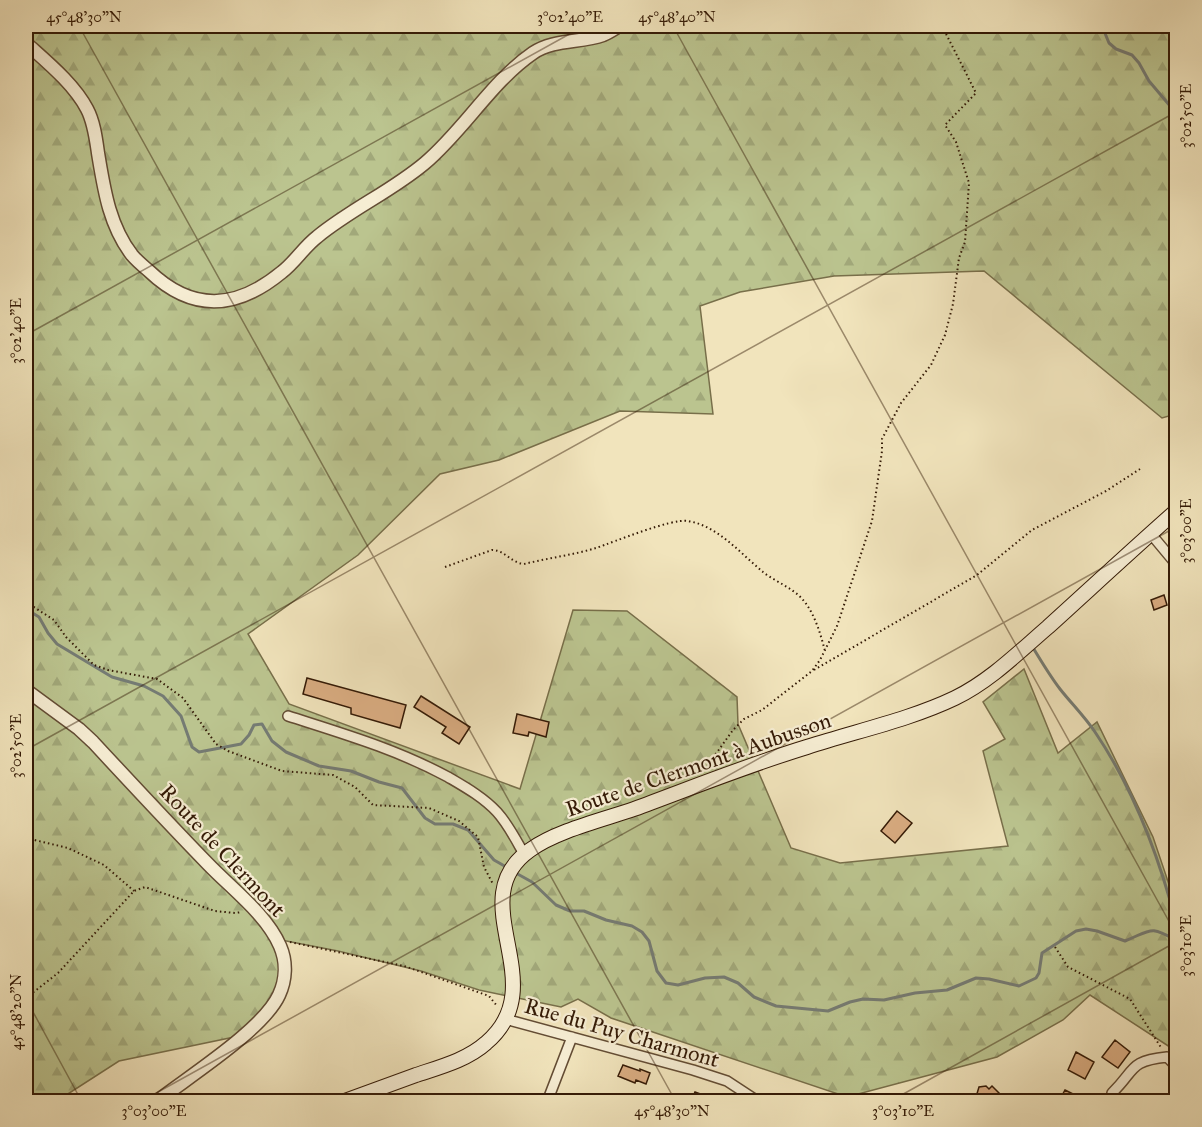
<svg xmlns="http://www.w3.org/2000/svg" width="1202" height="1127" viewBox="0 0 1202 1127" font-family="'IM FELL Great Primer',serif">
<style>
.forest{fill:url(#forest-firs);stroke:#786f4a;stroke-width:1.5}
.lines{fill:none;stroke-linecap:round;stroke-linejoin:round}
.stream{stroke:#757b73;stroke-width:3}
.building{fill:#daad82;stroke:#341a06;stroke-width:1.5}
.minor-casing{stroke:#634c34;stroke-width:12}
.tertiary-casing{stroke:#634c34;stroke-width:15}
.secondary-casing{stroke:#341a06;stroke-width:16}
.path{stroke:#341a06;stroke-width:2;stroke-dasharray:1.5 3;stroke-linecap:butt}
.minor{stroke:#f6edd3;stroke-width:9}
.tertiary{stroke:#f6edd3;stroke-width:12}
.secondary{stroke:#f6edd3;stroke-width:14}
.ticks{fill:none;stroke:#341a06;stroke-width:1.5;stroke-opacity:0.45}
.labels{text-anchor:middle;stroke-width:4.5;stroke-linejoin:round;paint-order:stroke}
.street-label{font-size:22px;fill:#341a06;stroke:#f6edd3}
.neatline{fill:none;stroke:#341a06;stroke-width:2}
.ticks-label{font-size:15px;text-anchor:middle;fill:#341a06}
</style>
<defs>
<pattern id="forest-firs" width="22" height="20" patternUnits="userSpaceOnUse" patternTransform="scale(1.5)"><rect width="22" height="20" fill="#bbc48f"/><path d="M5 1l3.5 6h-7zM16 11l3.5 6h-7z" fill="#a1a87a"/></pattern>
</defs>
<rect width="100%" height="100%" fill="#f1e4bc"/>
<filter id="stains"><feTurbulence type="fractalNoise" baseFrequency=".00333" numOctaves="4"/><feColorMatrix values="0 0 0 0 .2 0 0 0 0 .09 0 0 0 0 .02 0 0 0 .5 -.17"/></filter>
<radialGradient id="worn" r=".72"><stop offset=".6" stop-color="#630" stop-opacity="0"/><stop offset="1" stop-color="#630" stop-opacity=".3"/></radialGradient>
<path class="forest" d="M 26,26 L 1176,26 L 1176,414 L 1162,418 L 984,271 L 834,276 L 740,292 L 700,306 L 713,414 L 620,411 L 499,460 L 440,474 L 358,555 L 248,634 L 289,704 L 520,789 L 573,610 L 627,611 L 737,697 L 738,724 L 791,848 L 840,863 L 1008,846 L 983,751 L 1005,739 L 983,702 L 1024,669 L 1058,753 L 1097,722 L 1153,837 L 1176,905 L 1176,1051 L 1090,995 L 1063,1020 L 997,1057 L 847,1097 L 611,1018 L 578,999 L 561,1007 L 479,990 L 421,971 L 338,951 L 276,939 L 283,957 L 279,997 L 239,1036 L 119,1061 L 57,1101 L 26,1101 Z"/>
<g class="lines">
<path class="stream" d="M 1102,26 L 1109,43 L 1116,49 L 1132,55 L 1139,63 L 1149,81 L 1176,113
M 26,609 L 39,617 L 48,633 L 57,644 L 112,677 L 144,686 L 163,696 L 181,716 L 192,747 L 199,752 L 241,744 L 249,735 L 254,725 L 262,724 L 272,741 L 286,752 L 319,766 L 351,771 L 379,782 L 402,788 L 425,818 L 435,824 L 453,824 L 468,830 L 494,860 L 508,868
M 1032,646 C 1041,661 1050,676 1060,689 C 1071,703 1085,717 1095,732 C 1133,788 1159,857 1176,922
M 514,872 L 532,882 L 556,905 L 570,911 L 584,911 L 606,920 L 632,926 L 642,932 L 649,941 L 657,971 L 666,983 L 678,985 L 705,978 L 724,977 L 738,983 L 754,997 L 776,1006 L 828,1011 L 850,1002 L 863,999 L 884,1000 L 915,993 L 947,990 L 976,978 L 989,979 L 1019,986 L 1036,978 L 1039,973 L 1042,953 L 1076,931 L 1086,929 L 1097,931 L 1125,941 C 1152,930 1149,925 1176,940"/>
</g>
<path class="building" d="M 1164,595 L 1167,605 L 1154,610 L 1151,600 Z
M 307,678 L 406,705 L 400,728 L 351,714 L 351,708 L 303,694 Z
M 421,696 L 470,727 L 459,744 L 442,733 L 446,727 L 414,707 Z
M 517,714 L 549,722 L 546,737 L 529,732 L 528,736 L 513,733 Z
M 897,811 L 912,823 L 895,843 L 881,831 Z
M 1115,1040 L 1130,1052 L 1118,1068 L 1102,1057 Z
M 1076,1052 L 1094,1062 L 1085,1079 L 1068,1070 Z
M 623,1065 L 640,1071 L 640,1069 L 650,1073 L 646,1084 L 636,1080 L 635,1083 L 618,1076 Z
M 986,1086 L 989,1089 L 992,1086 L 1007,1101 L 981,1101 L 976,1097 L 979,1087 Z
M 1065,1090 L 1087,1101 L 1059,1101 Z
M 695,1092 L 719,1101 L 691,1101 Z"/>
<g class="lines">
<defs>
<path id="minor" d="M 1151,534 L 1176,564
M 288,716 C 344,734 396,749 448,777 C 465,787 483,797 497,812 C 508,824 516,840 524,854
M 505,1019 L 693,1070 L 727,1081 L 759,1102
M 1112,1093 C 1136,1070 1128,1061 1167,1057 L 1176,1066
M 547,1102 L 572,1037"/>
<path id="tertiary" d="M 26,43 C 47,62 74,84 87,109 C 94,122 96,139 98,153 C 104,189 109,225 132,255 C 137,261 143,266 149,271 C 192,312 236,310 282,272 C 295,262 304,247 317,237 C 351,209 392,191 425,163 C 464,130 492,81 533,53 C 553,39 581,43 603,35 C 608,33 614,29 619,26
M 26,690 L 79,729 L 93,742 C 131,783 169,824 208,864 C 232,889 266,914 280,946 C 287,962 286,980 279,995 C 263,1030 188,1077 156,1102"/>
<path id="secondary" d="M 342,1102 C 367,1093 391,1084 416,1075 C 440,1067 467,1060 486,1043 C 556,984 459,900 530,850 C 556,831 602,820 634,809 C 691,788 748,765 807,747 C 856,731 909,720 955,698 C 990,681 1019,652 1048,627 C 1091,588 1133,549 1176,511"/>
</defs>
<use href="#minor" class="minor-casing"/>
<use href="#tertiary" class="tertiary-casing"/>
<use href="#secondary" class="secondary-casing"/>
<path class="path" d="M 445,567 L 492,550 C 505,550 511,563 524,564 C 548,558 573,555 596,548 C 614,542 672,518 688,521 C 718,526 740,553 763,572 C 773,580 786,585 797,594 C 813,607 820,632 825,651
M 26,602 L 54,620 L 66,637 L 94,665 L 108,670 L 157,679 L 183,698 L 216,744 L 228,751 L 282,771 L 333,775 L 355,787 L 373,805 L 429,808 L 459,821 L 478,837 L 484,867 L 493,884
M 814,670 L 977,575 L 1032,530 L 1106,491 L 1140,469
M 705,769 L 733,730 L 744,719 L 762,710 L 812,671 L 820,660 L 837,626 L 872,521 L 882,451 L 882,439 L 901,403 L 931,365 L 945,335 L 953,304 L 959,258 L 965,242 L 969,183 L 956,142 L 945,125 L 976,93 L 942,26
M 26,838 L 68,848 L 104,865 L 134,891
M 290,942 L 404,966 L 489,996 L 497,1006
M 1055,947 L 1068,967 L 1130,999 L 1162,1049
M 26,998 L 58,973 L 134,891 L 145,887 L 215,911 L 235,913 L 242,912"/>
<use href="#minor" class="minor"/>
<use href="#tertiary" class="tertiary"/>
<use href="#secondary" class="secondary"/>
</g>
<path class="ticks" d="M 79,26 L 676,1102M 673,26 L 1176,934M 26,335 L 584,26M 26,750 L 1176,112M 26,999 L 82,1102M 140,1102 L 1176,527M 889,1102 L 1176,942"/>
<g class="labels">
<g class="street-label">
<text transform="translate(698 764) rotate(-19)" y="8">Route de Clermont à Aubusson</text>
<text transform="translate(223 850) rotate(47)" y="8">Route de Clermont</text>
<text transform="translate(622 1032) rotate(16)" y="8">Rue du Puy Charmont</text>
</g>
</g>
<rect width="1202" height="1127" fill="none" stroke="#f1e4bc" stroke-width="66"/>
<rect x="33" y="33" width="1136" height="1061" class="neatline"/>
<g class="ticks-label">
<text x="84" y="22">45°48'30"N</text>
<text x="570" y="22">3°02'40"E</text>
<text x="677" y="22">45°48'40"N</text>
<text transform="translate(1186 116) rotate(-90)" y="5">3°02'50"E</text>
<text transform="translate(16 331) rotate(-90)" y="5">3°02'40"E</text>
<text transform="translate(1186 531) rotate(-90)" y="5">3°03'00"E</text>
<text transform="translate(16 746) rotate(-90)" y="5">3°02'50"E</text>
<text transform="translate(1186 946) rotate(-90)" y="5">3°03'10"E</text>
<text transform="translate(16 1012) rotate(-90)" y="5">45°48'20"N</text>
<text x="154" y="1116">3°03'00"E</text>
<text x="672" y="1116">45°48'30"N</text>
<text x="903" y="1116">3°03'10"E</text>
</g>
<rect width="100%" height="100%" filter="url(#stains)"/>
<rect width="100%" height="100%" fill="url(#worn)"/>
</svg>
